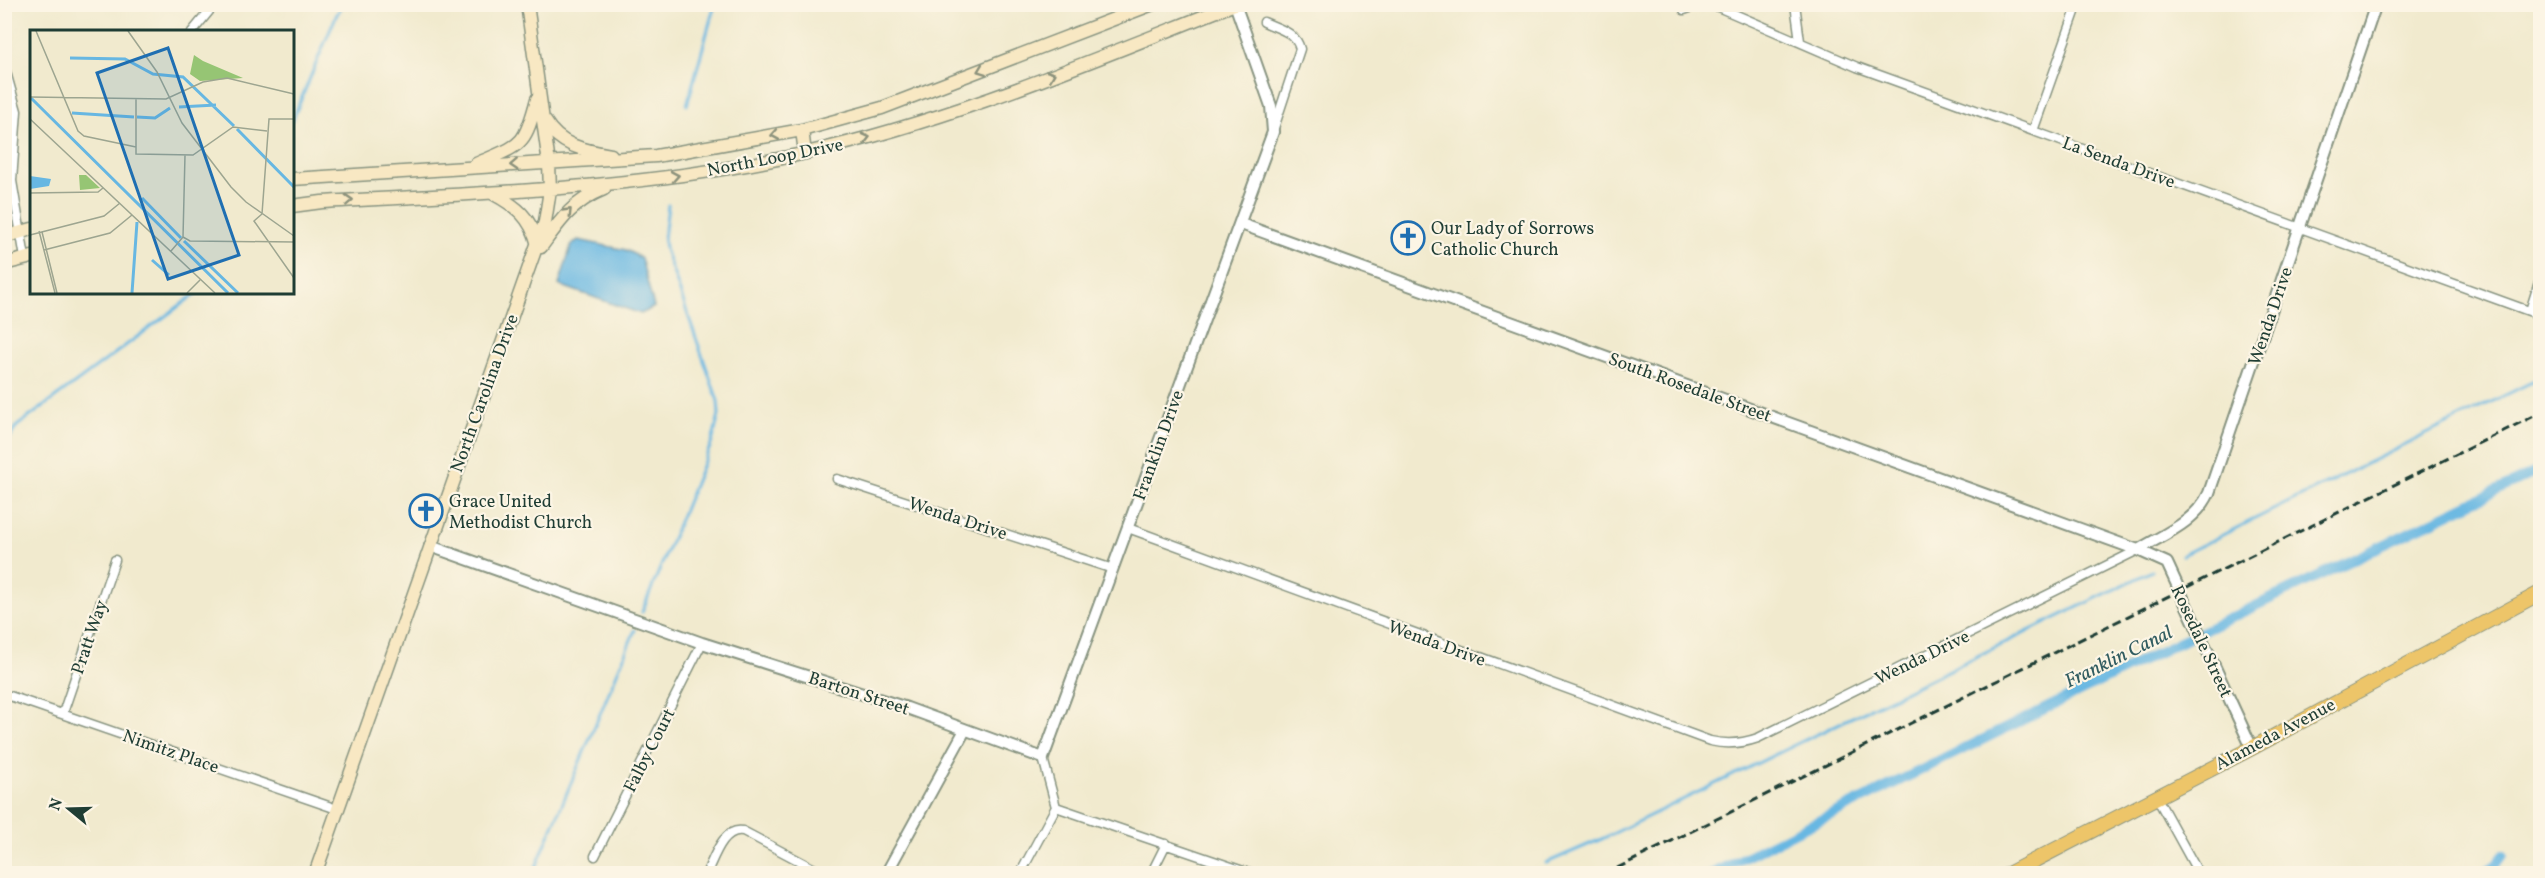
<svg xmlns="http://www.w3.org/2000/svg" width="2545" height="878" viewBox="0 0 2545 878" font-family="Vollkorn,serif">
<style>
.water{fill:#67b7e2;stroke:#437a8b;stroke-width:1.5}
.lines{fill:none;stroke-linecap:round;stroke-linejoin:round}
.stream{stroke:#67b7e2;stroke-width:3}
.canal{stroke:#67b7e2;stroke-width:10}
.minor-casing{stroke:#889481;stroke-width:11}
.tertiary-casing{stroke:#889481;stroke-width:14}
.secondary-casing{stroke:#889481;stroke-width:15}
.primary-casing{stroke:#889481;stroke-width:16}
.minor{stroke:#fff;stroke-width:8}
.tertiary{stroke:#fff;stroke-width:10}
.secondary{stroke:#f8e8c3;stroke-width:12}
.primary{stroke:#edc569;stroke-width:14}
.rail{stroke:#1f3d34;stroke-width:3;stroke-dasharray:9 4.5;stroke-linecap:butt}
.oneway{stroke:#8c927c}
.labels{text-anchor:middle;stroke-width:4.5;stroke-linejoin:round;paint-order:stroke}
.street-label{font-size:18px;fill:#1f3d34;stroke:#fcf5e5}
.poi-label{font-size:18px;fill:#1f3d34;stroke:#fcf5e5;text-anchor:start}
.water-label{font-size:20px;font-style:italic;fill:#315c60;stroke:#fcf5e5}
.inset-river{fill:none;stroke:#67b7e2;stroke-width:3}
.inset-road{fill:none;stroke:#9da590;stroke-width:1.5}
.view{fill:#1f6fb2;fill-opacity:0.15;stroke:#1f6fb2;stroke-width:3}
.inset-edge{fill:none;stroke:#1f3d34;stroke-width:3}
</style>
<rect width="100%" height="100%" fill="#fcf5e5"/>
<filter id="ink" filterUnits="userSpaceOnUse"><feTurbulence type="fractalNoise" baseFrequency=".0167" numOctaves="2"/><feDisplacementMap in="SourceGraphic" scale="12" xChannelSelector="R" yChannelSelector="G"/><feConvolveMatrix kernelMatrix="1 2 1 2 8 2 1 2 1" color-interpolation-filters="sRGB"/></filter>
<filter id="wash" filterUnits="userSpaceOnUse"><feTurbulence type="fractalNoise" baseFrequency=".008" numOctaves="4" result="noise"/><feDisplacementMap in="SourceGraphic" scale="24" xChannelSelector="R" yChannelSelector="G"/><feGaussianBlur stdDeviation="1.35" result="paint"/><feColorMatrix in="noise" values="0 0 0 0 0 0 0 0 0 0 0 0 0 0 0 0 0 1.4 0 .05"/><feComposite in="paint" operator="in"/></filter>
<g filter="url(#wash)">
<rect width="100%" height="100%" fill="#f1eace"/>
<path class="water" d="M 578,240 L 626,250 L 641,258 L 654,307 L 641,314 L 559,285 L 571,246 Z"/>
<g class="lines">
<path class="stream" d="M 687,105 L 715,4
M 292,121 L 336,16 L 343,4
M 4,447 L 17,426 L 198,292
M 2182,555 L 2540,378
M 642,612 L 712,442 L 719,415 L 718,401 L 665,249 L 664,238 L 668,205
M 1546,863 L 1604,838 L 2152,571
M 533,874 L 635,630"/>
<path class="canal" d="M 1711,874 L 2178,643 L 2540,470
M 2481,874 L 2496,865 L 2503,855"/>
</g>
</g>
<g filter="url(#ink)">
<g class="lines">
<defs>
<path id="minor" d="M 1711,4 L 1857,67 L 2540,315
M 1795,4 L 1800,41
M 1684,10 L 1702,4
M 1264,22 C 1279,29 1296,32 1300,49 L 1274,128
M 192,32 L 215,4
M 4,65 L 17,111 L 12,181 L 25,258
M 2033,131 L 2078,4
M 2530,311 L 2540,279
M 837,479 L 1113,569
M 1128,528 L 1710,741 C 1727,745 1741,744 1758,738 L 2138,550
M 4,694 L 337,809
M 63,713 L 115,560
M 1043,758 L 1056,807
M 2156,796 L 2199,874
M 1056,807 L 1252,874
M 595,856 L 702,643
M 706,874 C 714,858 723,827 743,831 L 824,874
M 1020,874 L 1056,807
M 1151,874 L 1166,844"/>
<path id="tertiary" d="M 1241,224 L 2138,550 L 2167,563 L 2252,748
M 430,546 L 702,643 L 907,708 L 1043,758 L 1273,132 L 1271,106 L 1235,4
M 2138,550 C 2164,534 2196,522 2209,493 L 2376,4
M 886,874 L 965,730"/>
<path id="secondary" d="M 545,121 C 560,146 583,150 611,155
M 802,130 L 805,153
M 476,164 C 521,144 524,149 537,99
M 292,179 L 656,156 L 802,130 L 882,108 L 1153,4
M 492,193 C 516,206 531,217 538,245
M 292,206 L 322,202 C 484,193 648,189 806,153 C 954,120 1095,59 1235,4
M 4,237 L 32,229
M 541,247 C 560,221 572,202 604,189
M 4,264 L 32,257
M 315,874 L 545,222 L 550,190 L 549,164 L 527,4"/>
<path id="primary" d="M 2008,874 L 2252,748 L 2540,593"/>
</defs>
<use href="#minor" class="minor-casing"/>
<use href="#tertiary" class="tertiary-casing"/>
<use href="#secondary" class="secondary-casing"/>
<use href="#primary" class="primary-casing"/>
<use href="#minor" class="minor"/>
<use href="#tertiary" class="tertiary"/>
<use href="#secondary" class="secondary"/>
<use href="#primary" class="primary"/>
<path class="rail" d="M 1605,874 L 2540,413"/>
</g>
<defs><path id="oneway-chevron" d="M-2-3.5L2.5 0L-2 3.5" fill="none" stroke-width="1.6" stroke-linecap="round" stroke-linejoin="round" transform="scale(1.5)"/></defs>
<g class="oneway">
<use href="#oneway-chevron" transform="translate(981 70) rotate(159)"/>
<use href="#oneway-chevron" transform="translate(1051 75) rotate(-21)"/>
<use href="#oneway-chevron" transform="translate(775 135) rotate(170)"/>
<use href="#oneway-chevron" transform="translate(866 138) rotate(-14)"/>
<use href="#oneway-chevron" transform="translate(514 165) rotate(177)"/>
<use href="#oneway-chevron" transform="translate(675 176) rotate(-10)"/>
<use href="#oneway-chevron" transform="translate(349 200) rotate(-3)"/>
<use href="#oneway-chevron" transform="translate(568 212) rotate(-46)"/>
</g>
</g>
<defs>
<symbol id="church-ring" viewBox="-11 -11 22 22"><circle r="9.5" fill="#fcf5e5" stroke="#1f6fb2" stroke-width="1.5"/><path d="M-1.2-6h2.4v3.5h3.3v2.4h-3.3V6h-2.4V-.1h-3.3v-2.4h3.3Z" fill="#1f6fb2"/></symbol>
</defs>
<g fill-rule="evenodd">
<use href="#church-ring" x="1389" y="219" width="38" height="38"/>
<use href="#church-ring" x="407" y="492" width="38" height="38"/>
</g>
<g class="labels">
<g class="street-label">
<text transform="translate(775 157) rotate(-11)" y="6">North Loop Drive</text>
<text transform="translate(2119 162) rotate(20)" y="6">La Senda Drive</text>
<text transform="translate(2270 316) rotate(-71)" y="6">Wenda Drive</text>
<text transform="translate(1690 387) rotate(20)" y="6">South Rosedale Street</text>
<text transform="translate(484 393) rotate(-70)" y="6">North Carolina Drive</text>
<text transform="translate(1158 445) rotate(-70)" y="6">Franklin Drive</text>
<text transform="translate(958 518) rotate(18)" y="6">Wenda Drive</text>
<text transform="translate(89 637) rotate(-71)" y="6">Pratt Way</text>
<text transform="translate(2202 641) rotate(65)" y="6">Rosedale Street</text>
<text transform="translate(1437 643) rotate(20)" y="6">Wenda Drive</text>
<text transform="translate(1922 657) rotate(-26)" y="6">Wenda Drive</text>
<text transform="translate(859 693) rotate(18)" y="6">Barton Street</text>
<text transform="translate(2275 734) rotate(-28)" y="6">Alameda Avenue</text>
<text transform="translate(649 750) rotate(-63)" y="6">Falby Court</text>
<text transform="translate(171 751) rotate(19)" y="6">Nimitz Place</text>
</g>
<g class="poi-label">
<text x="1431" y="234">Our Lady of Sorrows<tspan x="1431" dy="21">Catholic Church</tspan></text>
<text x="449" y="507">Grace United<tspan x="449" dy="21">Methodist Church</tspan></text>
</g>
<g class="water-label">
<text transform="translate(2118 656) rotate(-26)" y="7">Franklin Canal</text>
</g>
</g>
<g transform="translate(30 30)">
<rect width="264" height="264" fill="#f1eace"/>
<path d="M 164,25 L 173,31 L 213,48 L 170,51 L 160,44 ZM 49,145 L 56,145 L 70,158 L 50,160 Z" fill="#96c574"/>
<path d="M 0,146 L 21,149 L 19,156 L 0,159 Z" fill="#67b7e2"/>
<path class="inset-river" d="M 40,28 L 95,29 L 123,44 L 153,47 L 204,96M 1,68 L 198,263M 149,77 L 186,75M 42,83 L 104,87M 107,87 L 125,88 L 140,78M 207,99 L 264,157M 112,168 L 151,208M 154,211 L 208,263M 122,230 L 139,245M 102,263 L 107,192"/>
<path class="inset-road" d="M 6,1 L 48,101 L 54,106 L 106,117M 98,1 L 127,42 L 152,93 L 201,157 L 216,172 L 264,206M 0,67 L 136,69 L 173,52 L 197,48 L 264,64M 106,69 L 106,124 L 163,125 L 203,97 L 237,101M 0,89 L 185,263M 264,89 L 239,89 L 232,184 L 224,191 L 264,248M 0,163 L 68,162 L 73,158M 9,201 L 25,263M 12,202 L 27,263M 0,205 L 74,186 L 90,173M 153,207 L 160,211 L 264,212M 153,207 L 155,125M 14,220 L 80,203 L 102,185M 141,221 L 153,207M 157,263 L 170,250"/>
<path class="view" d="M 138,18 L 209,225 L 138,249 L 67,43 Z"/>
<rect width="264" height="264" class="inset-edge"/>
</g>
<rect width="2545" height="878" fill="none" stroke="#fcf5e5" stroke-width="24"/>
<g transform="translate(69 809) rotate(289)" stroke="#fcf5e5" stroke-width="4.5" paint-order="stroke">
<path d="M0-4.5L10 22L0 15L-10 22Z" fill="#1f3d34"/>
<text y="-9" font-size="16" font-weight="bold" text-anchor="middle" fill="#1f3d34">N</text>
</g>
</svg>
